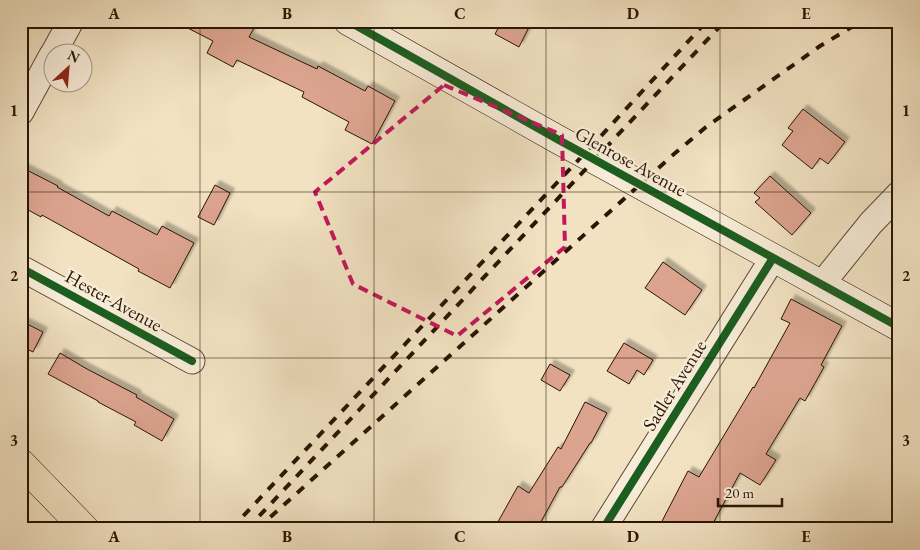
<svg xmlns="http://www.w3.org/2000/svg" width="920" height="550" viewBox="0 0 920 550" font-family="'EB Garamond',serif">
<style>
.building{fill:#dca48f;stroke:#291505;filter:url(#shadow)}
.lines{fill:none;stroke-linecap:round;stroke-linejoin:round}
.street-casing{stroke:#5b4834;stroke-width:27}
.secondary-casing{stroke:#291505;stroke-width:29}
.highway-casing{stroke:#291505;stroke-width:29}
.street{stroke:#f7ecd7;stroke-width:25}
.secondary{stroke:#f7ecd7;stroke-width:28}
.highway{stroke:#f2e2c2;stroke-width:28}
.rail{stroke:#291505;stroke-width:4;stroke-dasharray:9 9;stroke-linecap:butt}
.cycleway-casing{stroke:#f7ecd7;stroke-width:11}
.cycleway{stroke:#1b5e20;stroke-width:8}
.marked{fill:none;stroke:#c2185b;stroke-width:4;stroke-dasharray:10 6;stroke-linejoin:round}
.grid{fill:none;stroke:#291505;stroke-width:1;stroke-opacity:0.55}
.labels{text-anchor:middle;stroke-width:5;stroke-linejoin:round;paint-order:stroke}
.street-label{font-size:19px;fill:#291505;stroke:#f7ecd7}
.neatline{fill:none;stroke:#291505;stroke-width:2}
.grid-label{font-size:16px;text-anchor:middle;font-weight:bold;fill:#291505}
</style>
<defs>
<filter id="shadow"><feDropShadow dx="4.5" dy="-4.5" stdDeviation="1" flood-color="#0004"/></filter>
</defs>
<rect width="100%" height="100%" fill="#f2e2c2"/>
<filter id="stains"><feTurbulence type="fractalNoise" baseFrequency=".004" numOctaves="4"/><feColorMatrix values="0 0 0 0 .2 0 0 0 0 .09 0 0 0 0 .02 0 0 0 .5 -.17"/></filter>
<radialGradient id="worn" r=".72"><stop offset=".6" stop-color="#630" stop-opacity="0"/><stop offset="1" stop-color="#630" stop-opacity=".3"/></radialGradient>
<path class="building" d="M 174,21 L 258,21 L 249,37 L 317,69 L 318,66 L 365,91 L 368,86 L 395,101 L 372,144 L 345,130 L 349,122 L 302,97 L 304,92 L 237,60 L 233,67 L 207,53 L 213,41 Z
M 502,21 L 532,21 L 519,47 L 495,34 Z
M 803,109 L 845,142 L 828,164 L 820,158 L 812,169 L 782,145 L 793,131 L 788,128 Z
M 21,167 L 58,186 L 57,187 L 109,216 L 112,211 L 157,235 L 162,226 L 194,243 L 170,288 L 138,271 L 139,269 L 42,215 L 41,217 L 21,206 Z
M 770,176 L 811,213 L 792,235 L 755,202 L 760,198 L 754,193 Z
M 215,185 L 230,193 L 214,225 L 198,217 Z
M 663,262 L 702,290 L 685,315 L 645,288 Z
M 791,299 L 842,326 L 821,365 L 824,367 L 805,401 L 800,398 L 766,454 L 776,460 L 760,485 L 740,473 L 710,529 L 658,529 L 688,471 L 699,477 L 753,387 L 754,388 L 790,323 L 781,319 Z
M 21,321 L 43,332 L 33,352 L 21,346 Z
M 624,343 L 653,360 L 644,375 L 637,370 L 629,384 L 607,371 Z
M 60,353 L 87,369 L 137,395 L 136,397 L 174,419 L 162,441 L 134,425 L 136,422 L 98,402 L 98,401 L 48,374 Z
M 550,364 L 570,375 L 560,391 L 541,380 Z
M 585,402 L 607,413 L 591,443 L 590,443 L 562,487 L 560,487 L 537,529 L 494,529 L 518,486 L 529,493 L 558,447 L 561,449 Z"/>
<g class="lines">
<defs>
<path id="street" d="M 54,52 L 71,21
M 21,112 L 52,55
M 21,268 L 192,361
M 821,285 L 871,223 L 899,194
M 603,529 L 773,258"/>
<path id="secondary" d="M 348,21 L 557,139 L 899,327"/>
<path id="highway" d="M 21,463 L 85,529"/>
</defs>
<use href="#street" class="street-casing"/>
<use href="#secondary" class="secondary-casing"/>
<use href="#highway" class="highway-casing"/>
<use href="#street" class="street"/>
<use href="#secondary" class="secondary"/>
<use href="#highway" class="highway"/>
<path class="rail" d="M 231,529 L 601,136 L 707,21
M 247,529 L 725,21
M 257,529 L 674,154 L 706,127 L 820,46 L 862,21"/>
<defs>
<path id="cycleway" d="M 348,21 L 557,139 L 899,327
M 21,268 L 192,361
M 603,529 L 773,258"/>
</defs>
<use href="#cycleway" class="cycleway-casing"/>
<use href="#cycleway" class="cycleway"/>
</g>
<path class="marked" d="M 444,85 L 562,135 L 565,247 L 457,336 L 353,284 L 315,192 Z"/>
<path class="grid" d="M 200,21 L 200,529M 374,21 L 374,529M 546,21 L 546,529M 720,21 L 720,529M 21,192 L 899,192M 21,358 L 899,358"/>
<g class="labels">
<g class="street-label">
<text transform="translate(631 161) rotate(29)" y="7">Glenrose Avenue</text>
<text transform="translate(114 300) rotate(29)" y="7">Hester Avenue</text>
<text transform="translate(674 385) rotate(-58)" y="7">Sadler Avenue</text>
</g>
</g>
<rect width="920" height="550" fill="none" stroke="#f2e2c2" stroke-width="55"/>
<g transform="translate(68 68) rotate(26)"><circle r="24" fill="#f7ecd7" stroke="#a59683"/>
<path d="M0-4L9 19L0 12L-9 19Z" fill="#8f2418"/>
<text y="-8" font-size="14" font-weight="bold" text-anchor="middle" fill="#291505">N</text>
</g>
<path d="M718 498v8h64v-8" fill="none" stroke="#291505" stroke-width="2.5"/>
<text x="725" y="498" font-size="15" fill="#291505" stroke="#f7ecd7" stroke-width="4" paint-order="stroke">20 m</text>
<rect x="28" y="28" width="864" height="494" class="neatline"/>
<g class="grid-label">
<text x="114" y="19">A</text>
<text x="287" y="19">B</text>
<text x="460" y="19">C</text>
<text x="633" y="19">D</text>
<text x="806" y="19">E</text>
<text x="14" y="116">1</text>
<text x="906" y="116">1</text>
<text x="14" y="281">2</text>
<text x="906" y="281">2</text>
<text x="14" y="446">3</text>
<text x="906" y="446">3</text>
<text x="114" y="542">A</text>
<text x="287" y="542">B</text>
<text x="460" y="542">C</text>
<text x="633" y="542">D</text>
<text x="806" y="542">E</text>
</g>
<rect width="100%" height="100%" filter="url(#stains)"/>
<rect width="100%" height="100%" fill="url(#worn)"/>
</svg>
